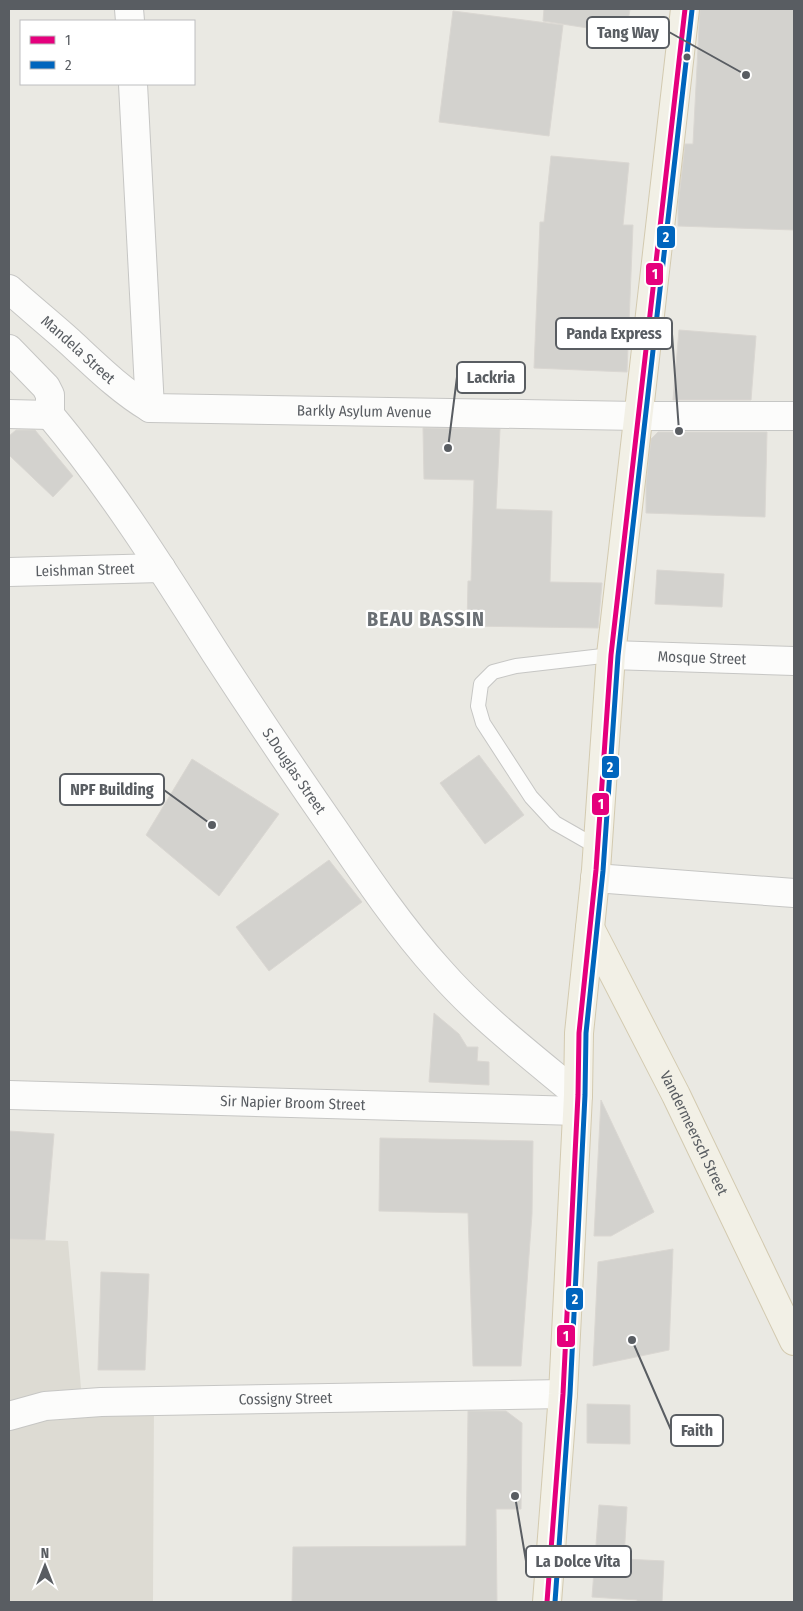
<svg xmlns="http://www.w3.org/2000/svg" width="803" height="1611" viewBox="0 0 803 1611" font-family="'Fira Sans Condensed',sans-serif">
<style>
.education{fill:#dddbd3}
.building{fill:#d3d2ce;stroke:#dad7d2}
.lines{fill:none;stroke-linecap:round;stroke-linejoin:round}
.lane-casing{stroke:#c6c6c4;stroke-width:16}
.street-casing{stroke:#c6c6c4;stroke-width:30}
.secondary-casing{stroke:#c6c7c5;stroke-width:30}
.primary-casing{stroke:#d3cab0;stroke-width:30}
.lane{stroke:#fcfcfb;stroke-width:14}
.street{stroke:#fcfcfb;stroke-width:28}
.secondary{stroke:#fcfcfb;stroke-width:28}
.primary{stroke:#f2f0e6;stroke-width:28}
.bus-1-casing{stroke:#fff;stroke-width:9}
.bus-2-casing{stroke:#fff;stroke-width:9}
.bus-1{stroke:#e5007d;stroke-width:5}
.bus-2{stroke:#0065bd;stroke-width:5}
.bus-dot{fill:#595d62;stroke:#fff;stroke-width:2}
.labels{text-anchor:middle;stroke-width:4.5;stroke-linejoin:round;paint-order:stroke}
.street-label{font-size:15px;fill:#595d62;stroke:#fff}
.district-label{font-size:20px;font-weight:bold;letter-spacing:1px;fill:#6a6f74;stroke:#fff}
.leader{fill:none;stroke:#595d62;stroke-width:2}
.callout-dot{fill:#595d62;stroke:#fff;stroke-width:2}
.callout{fill:#fff;stroke:#595d62;stroke-width:2}
.callout-label{font-size:16px;text-anchor:middle;font-weight:bold;fill:#595d62}
.line-badge{stroke:#fff;stroke-width:2}
.badge-label{font-size:14px;text-anchor:middle;font-weight:bold;fill:#fff}
</style>
<rect width="100%" height="100%" fill="#eae9e3"/>
<path class="education" d="M 9,1239 L 68,1241 L 82,1399 L 154,1400 L 153,1602 L 9,1602 Z"/>
<path class="building" d="M 544,9 L 630,9 L 626,34 L 543,21 Z
M 700,9 L 794,9 L 794,230 L 678,226 L 678,207 L 685,144 L 693,144 Z
M 453,11 L 563,25 L 549,136 L 439,122 Z
M 551,156 L 629,163 L 623,225 L 633,225 L 627,372 L 534,368 L 540,222 L 544,222 Z
M 679,330 L 756,336 L 751,400 L 673,400 Z
M 423,428 L 500,429 L 496,509 L 552,511 L 550,582 L 602,583 L 598,628 L 467,626 L 468,581 L 471,581 L 474,480 L 424,479 Z
M 16,430 L 35,430 L 73,476 L 53,497 L 9,455 L 9,436 Z
M 658,432 L 767,432 L 765,517 L 646,513 L 646,485 L 651,439 Z
M 657,570 L 724,574 L 722,607 L 655,604 Z
M 479,755 L 524,815 L 485,844 L 440,783 Z
M 192,759 L 279,814 L 219,896 L 146,835 Z
M 329,860 L 362,902 L 269,971 L 236,927 Z
M 434,1013 L 459,1034 L 467,1047 L 478,1047 L 477,1061 L 489,1062 L 489,1085 L 429,1082 Z
M 601,1100 L 654,1212 L 611,1236 L 594,1236 Z
M 9,1131 L 54,1134 L 45,1240 L 9,1239 Z
M 380,1138 L 533,1141 L 532,1214 L 521,1366 L 473,1366 L 468,1213 L 379,1211 Z
M 673,1249 L 669,1350 L 593,1366 L 598,1262 Z
M 101,1272 L 149,1274 L 145,1370 L 98,1370 Z
M 587,1404 L 630,1405 L 630,1444 L 587,1443 Z
M 468,1411 L 506,1411 L 522,1423 L 521,1509 L 496,1509 L 497,1602 L 292,1602 L 293,1547 L 466,1546 Z
M 599,1505 L 627,1507 L 624,1559 L 664,1561 L 662,1602 L 637,1602 L 637,1600 L 592,1597 Z"/>
<g class="lines">
<defs>
<path id="lane" d="M 597,847 L 555,823 L 531,797 L 483,723 L 478,706 L 481,684 L 493,672 L 516,666 L 611,655"/>
<g id="street">
<path d="M 129,9 L 130,21"/>
<path d="M 133,84 L 150,408"/>
<path id="s1" d="M 9,289 C 29,307 50,324 70,342 C 96,366 120,390 150,408 L 638,416"/>
<path d="M 9,349 L 46,387 L 50,395 L 50,415"/>
<path d="M 9,414 L 50,415"/>
<path id="s2" d="M 50,415 C 112,489 164,572 216,654 C 255,714 294,772 335,831 C 367,878 401,928 439,970 C 480,1017 530,1055 578,1095"/>
<path id="s3" d="M 9,572 L 161,568"/>
<path id="s4" d="M 611,655 L 794,661"/>
<path d="M 595,878 L 794,893"/>
<path id="s5" d="M 9,1095 L 577,1111"/>
<path id="s6" d="M 9,1416 L 45,1406 L 101,1402 L 563,1394"/>
</g>
<path id="secondary" d="M 638,416 L 794,416"/>
<g id="primary">
<path id="s7" d="M 590,928 L 676,1095 L 794,1341"/>
<path d="M 547,1602 L 563,1394 L 578,1095 L 579,1033 L 596,870 L 611,655 L 685,9"/>
</g>
</defs>
<use href="#lane" class="lane-casing"/>
<use href="#street" class="street-casing"/>
<use href="#secondary" class="secondary-casing"/>
<use href="#primary" class="primary-casing"/>
<use href="#lane" class="lane"/>
<use href="#street" class="street"/>
<use href="#secondary" class="secondary"/>
<use href="#primary" class="primary"/>
<defs>
<path id="bus-1" d="M 547,1602 L 563,1394 L 578,1095 L 579,1033 L 596,870 L 611,655 L 685,9"/>
<path id="bus-2" d="M 555,1602 L 570,1394 L 585,1095 L 586,1033 L 603,871 L 618,656 L 692,10"/>
</defs>
<use href="#bus-1" class="bus-1-casing"/>
<use href="#bus-2" class="bus-2-casing"/>
<use href="#bus-1" class="bus-1"/>
<use href="#bus-2" class="bus-2"/>
</g>
<circle class="bus-dot" cx="687" cy="57" r="4.5"/>
<g class="labels">
<g class="street-label">
<text dy="5" stroke="none"><textPath href="#s1" startOffset="92">Mandela Street</textPath></text>
<text dy="5" stroke="none"><textPath href="#s1" startOffset="399">Barkly Asylum Avenue</textPath></text>
<text dy="5" stroke="none"><textPath href="#s3" startOffset="76">Leishman Street</textPath></text>
<text dy="5" stroke="none"><textPath href="#s4" startOffset="91">Mosque Street</textPath></text>
<text dy="5" stroke="none"><textPath href="#s2" startOffset="432">S.Douglas Street</textPath></text>
<text dy="5" stroke="none"><textPath href="#s5" startOffset="284">Sir Napier Broom Street</textPath></text>
<text dy="5" stroke="none"><textPath href="#s7" startOffset="230">Vandermeersch Street</textPath></text>
<text dy="5" stroke="none"><textPath href="#s6" startOffset="278">Cossigny Street</textPath></text>
</g>
<g class="district-label">
<text x="426" y="626">BEAU BASSIN</text>
</g>
</g>
<path class="leader" d="M746 75L669 32M679 431L672 334M448 448L457 377M212 825L164 790M632 1340L671 1430M515 1496L526 1561"/>
<g class="callout-dot">
<circle cx="746" cy="75" r="5"/>
<circle cx="679" cy="431" r="5"/>
<circle cx="448" cy="448" r="5"/>
<circle cx="212" cy="825" r="5"/>
<circle cx="632" cy="1340" r="5"/>
<circle cx="515" cy="1496" r="5"/>
</g>
<g class="callout">
<rect x="587" y="17" width="82" height="31" rx="5"/>
<rect x="556" y="318" width="116" height="31" rx="5"/>
<rect x="457" y="362" width="68" height="31" rx="5"/>
<rect x="60" y="774" width="104" height="31" rx="5"/>
<rect x="671" y="1415" width="52" height="31" rx="5"/>
<rect x="526" y="1546" width="105" height="31" rx="5"/>
</g>
<g class="callout-label">
<text x="628" y="38">Tang Way</text>
<text x="614" y="339">Panda Express</text>
<text x="491" y="383">Lackria</text>
<text x="112" y="795">NPF Building</text>
<text x="697" y="1436">Faith</text>
<text x="578" y="1567">La Dolce Vita</text>
</g>
<g class="line-badge">
<rect x="656" y="225" width="20" height="24" rx="5" fill="#0065bd"/>
<rect x="645" y="262" width="19" height="24" rx="5" fill="#e5007d"/>
<rect x="601" y="755" width="19" height="24" rx="5" fill="#0065bd"/>
<rect x="591" y="792" width="19" height="24" rx="5" fill="#e5007d"/>
<rect x="565" y="1287" width="19" height="24" rx="5" fill="#0065bd"/>
<rect x="556" y="1324" width="20" height="24" rx="5" fill="#e5007d"/>
</g>
<g class="badge-label">
<text x="666" y="242">2</text>
<text x="655" y="279">1</text>
<text x="610" y="772">2</text>
<text x="601" y="809">1</text>
<text x="575" y="1304">2</text>
<text x="566" y="1341">1</text>
</g>
<rect width="803" height="1611" fill="none" stroke="#595d62" stroke-width="20"/>
<rect x="20" y="20" width="175" height="65" fill="#ffffff" stroke="#bdbec0"/>
<rect x="30" y="36" width="25" height="8" fill="#e5007d" stroke="#bdbec0"/>
<text x="65" y="45" font-size="15" fill="#595d62">1</text>
<rect x="30" y="61" width="25" height="8" fill="#0065bd" stroke="#bdbec0"/>
<text x="65" y="70" font-size="15" fill="#595d62">2</text>
<g transform="translate(45 1566)" stroke="#ffffff" stroke-width="4" paint-order="stroke">
<path d="M0-4L9 19L0 12L-9 19Z" fill="#595d62"/>
<text y="-8" font-size="14" font-weight="bold" text-anchor="middle" fill="#595d62">N</text>
</g>
</svg>
